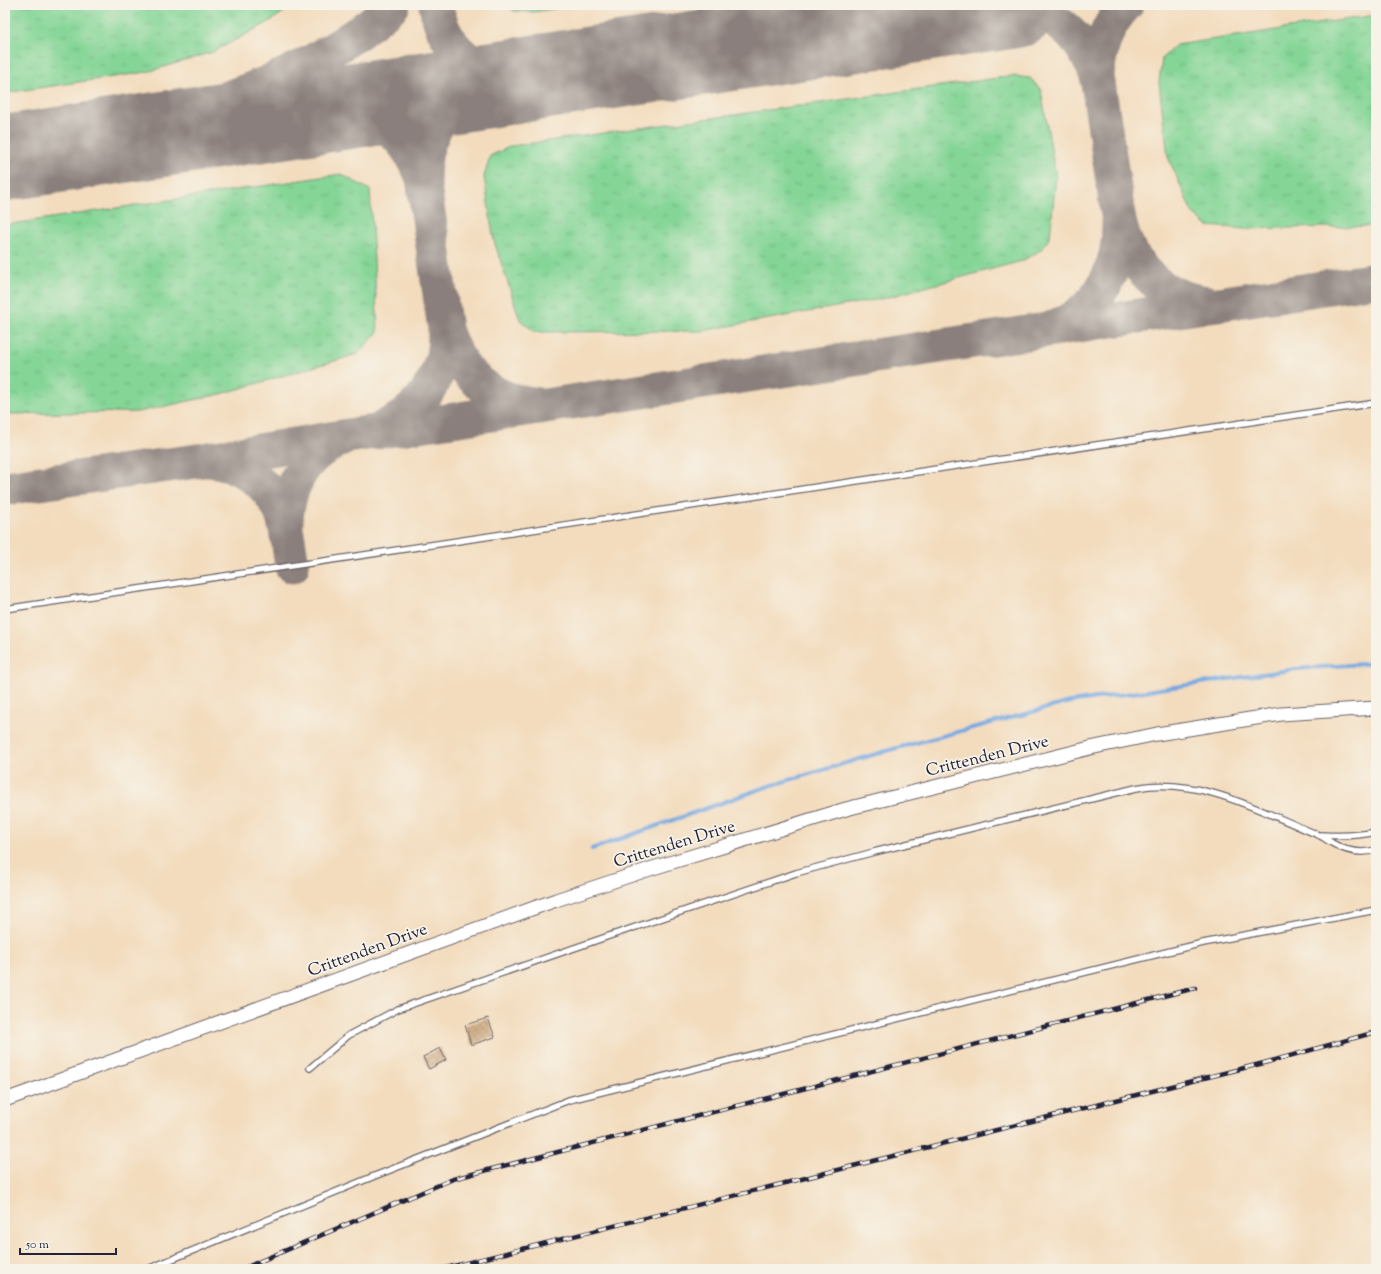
<svg xmlns="http://www.w3.org/2000/svg" width="1381" height="1274" viewBox="0 0 1381 1274" font-family="'Sorts Mill Goudy',serif">
<style>
.grass{fill:url(#grass-tufts);stroke:#537c68}
.lines{fill:none;stroke-linecap:round;stroke-linejoin:round}
.stream{stroke:#75a8e1;stroke-width:4}
.taxiway{stroke:#8a7f7c;stroke-width:35}
.runway{stroke:#8a7f7c;stroke-width:86}
.building{fill:url(#building-cross-hatch)}
.service-casing{stroke:#6b6368;stroke-width:8}
.tertiary-casing{stroke:#6b6368;stroke-width:15}
.service{stroke:#fff;stroke-width:5.5}
.tertiary{stroke:#fff;stroke-width:13}
.rail-casing{stroke:#22223b;stroke-width:4.5}
.rail{stroke:#f7f3e8;stroke-width:3;stroke-dasharray:9;stroke-linecap:butt}
.labels{text-anchor:middle;stroke-width:3.5;stroke-linejoin:round;paint-order:stroke}
.street-label{font-size:17px;fill:#22223b;stroke:#f7f3e8}
</style>
<defs>
<pattern id="grass-tufts" width="24" height="20" patternUnits="userSpaceOnUse"><rect width="24" height="20" fill="#84d596"/><path d="M3 7l-1-3M5 7V3M7 7l1-3M15 17l-1-3M17 17v-4M19 17l1-3" fill="none" stroke="#72b782"/></pattern>
<pattern id="building-cross-hatch" width="8" height="8" patternUnits="userSpaceOnUse"><rect width="8" height="8" fill="#cda77e"/><path d="M0 0l8 8M0 8l8-8" fill="none" stroke="#a68868"/></pattern>
</defs>
<rect width="100%" height="100%" fill="#f7f3e8"/>
<filter id="ink" filterUnits="userSpaceOnUse"><feTurbulence type="fractalNoise" baseFrequency=".025" numOctaves="2"/><feDisplacementMap in="SourceGraphic" scale="8" xChannelSelector="R" yChannelSelector="G"/><feConvolveMatrix kernelMatrix="1 2 1 2 8 2 1 2 1" color-interpolation-filters="sRGB"/></filter>
<filter id="wash" filterUnits="userSpaceOnUse"><feTurbulence type="fractalNoise" baseFrequency=".012" numOctaves="4" result="noise"/><feDisplacementMap in="SourceGraphic" scale="16" xChannelSelector="R" yChannelSelector="G"/><feGaussianBlur stdDeviation="0.9" result="paint"/><feColorMatrix in="noise" values="0 0 0 0 0 0 0 0 0 0 0 0 0 0 0 0 0 1.4 0 .05"/><feComposite in="paint" operator="in"/></filter>
<g filter="url(#wash)">
<rect width="100%" height="100%" fill="#f3dcbd"/>
<path class="grass" d="M 5,5 L 294,5 L 269,22 L 213,52 L 147,72 L 5,93 Z
M 507,5 L 578,5 L 533,12 L 514,11 Z
M 1376,15 L 1376,226 L 1245,229 L 1207,226 L 1192,212 L 1168,157 L 1159,83 L 1162,58 L 1176,45 Z
M 1012,76 L 1030,78 L 1041,90 L 1056,177 L 1050,237 L 1041,250 L 1022,261 L 881,299 L 701,331 L 535,332 L 520,320 L 494,241 L 484,177 L 490,156 L 511,146 Z
M 341,174 L 370,190 L 378,332 L 358,354 L 221,394 L 138,412 L 5,414 L 5,225 Z"/>
<g class="lines">
<path class="stream" d="M 592,849 L 766,787 L 886,751 L 1070,702 L 1296,669 L 1376,663"/>
<path class="taxiway" d="M 436,5 C 443,48 474,72 516,77 L 640,59
M 1007,5 L 996,8 C 1012,10 1030,10 1045,16 C 1071,27 1087,50 1097,76
M 1126,5 C 1106,25 1100,48 1097,76 L 1119,221 C 1129,266 1161,298 1208,303
M 326,109 C 376,113 404,131 423,178 L 445,329
M 5,150 C 141,124 286,101 393,5
M 423,178 C 424,140 437,113 471,94 C 482,89 495,86 506,82
M 1056,326 C 1100,311 1120,266 1119,222
M 383,428 C 412,415 434,390 442,359 C 445,350 445,339 445,329 C 448,337 451,347 456,355 C 471,383 503,403 534,404
M 209,460 C 239,462 269,484 281,512 C 288,529 289,548 292,566
M 5,488 L 204,460 L 354,435 L 1376,280
M 286,530 C 285,490 302,455 342,439"/>
<path class="runway" d="M 5,158 L 1016,5"/>
</g>
<g id="blocks">
<path class="building" d="M 488,1018 L 495,1037 L 471,1045 L 465,1025 Z
M 440,1048 L 446,1060 L 429,1069 L 423,1057 Z"/>
</g>
</g>
<g filter="url(#ink)">
<use href="#blocks" fill-opacity="0" stroke="#6b6368" stroke-width="1"/>
<g class="lines">
<defs>
<path id="service" d="M 5,609 L 1376,403
M 1321,835 C 1339,836 1358,836 1376,832
M 310,1068 L 349,1035 L 398,1009 L 609,936 L 796,873 L 874,852 L 1136,788 C 1197,776 1261,811 1316,834 C 1322,836 1327,840 1332,843 C 1345,851 1361,854 1376,850
M 148,1269 L 372,1177 L 569,1100 L 1203,943 L 1376,910"/>
<path id="tertiary" d="M 5,1100 L 556,900 L 653,868 L 846,809 L 1090,748 L 1157,734 L 1281,714 L 1376,708"/>
</defs>
<use href="#service" class="service-casing"/>
<use href="#tertiary" class="tertiary-casing"/>
<use href="#service" class="service"/>
<use href="#tertiary" class="tertiary"/>
<defs>
<path id="rail" d="M 242,1269 L 453,1179 L 1195,988
M 442,1269 L 1264,1063 L 1376,1032"/>
</defs>
<use href="#rail" class="rail-casing"/>
<use href="#rail" class="rail"/>
</g>
</g>
<g class="labels">
<g class="street-label">
<text transform="translate(987 755) rotate(-14)" y="6">Crittenden Drive</text>
<text transform="translate(674 843) rotate(-17)" y="6">Crittenden Drive</text>
<text transform="translate(367 949) rotate(-20)" y="6">Crittenden Drive</text>
</g>
</g>
<rect width="1381" height="1274" fill="none" stroke="#f7f3e8" stroke-width="20"/>
<path d="M20 1248v6h96v-6" fill="none" stroke="#22223b" stroke-width="2"/>
<text x="26" y="1248" font-size="12" fill="#22223b" stroke="#f7f3e8" stroke-width="3" paint-order="stroke">50 m</text>
</svg>
